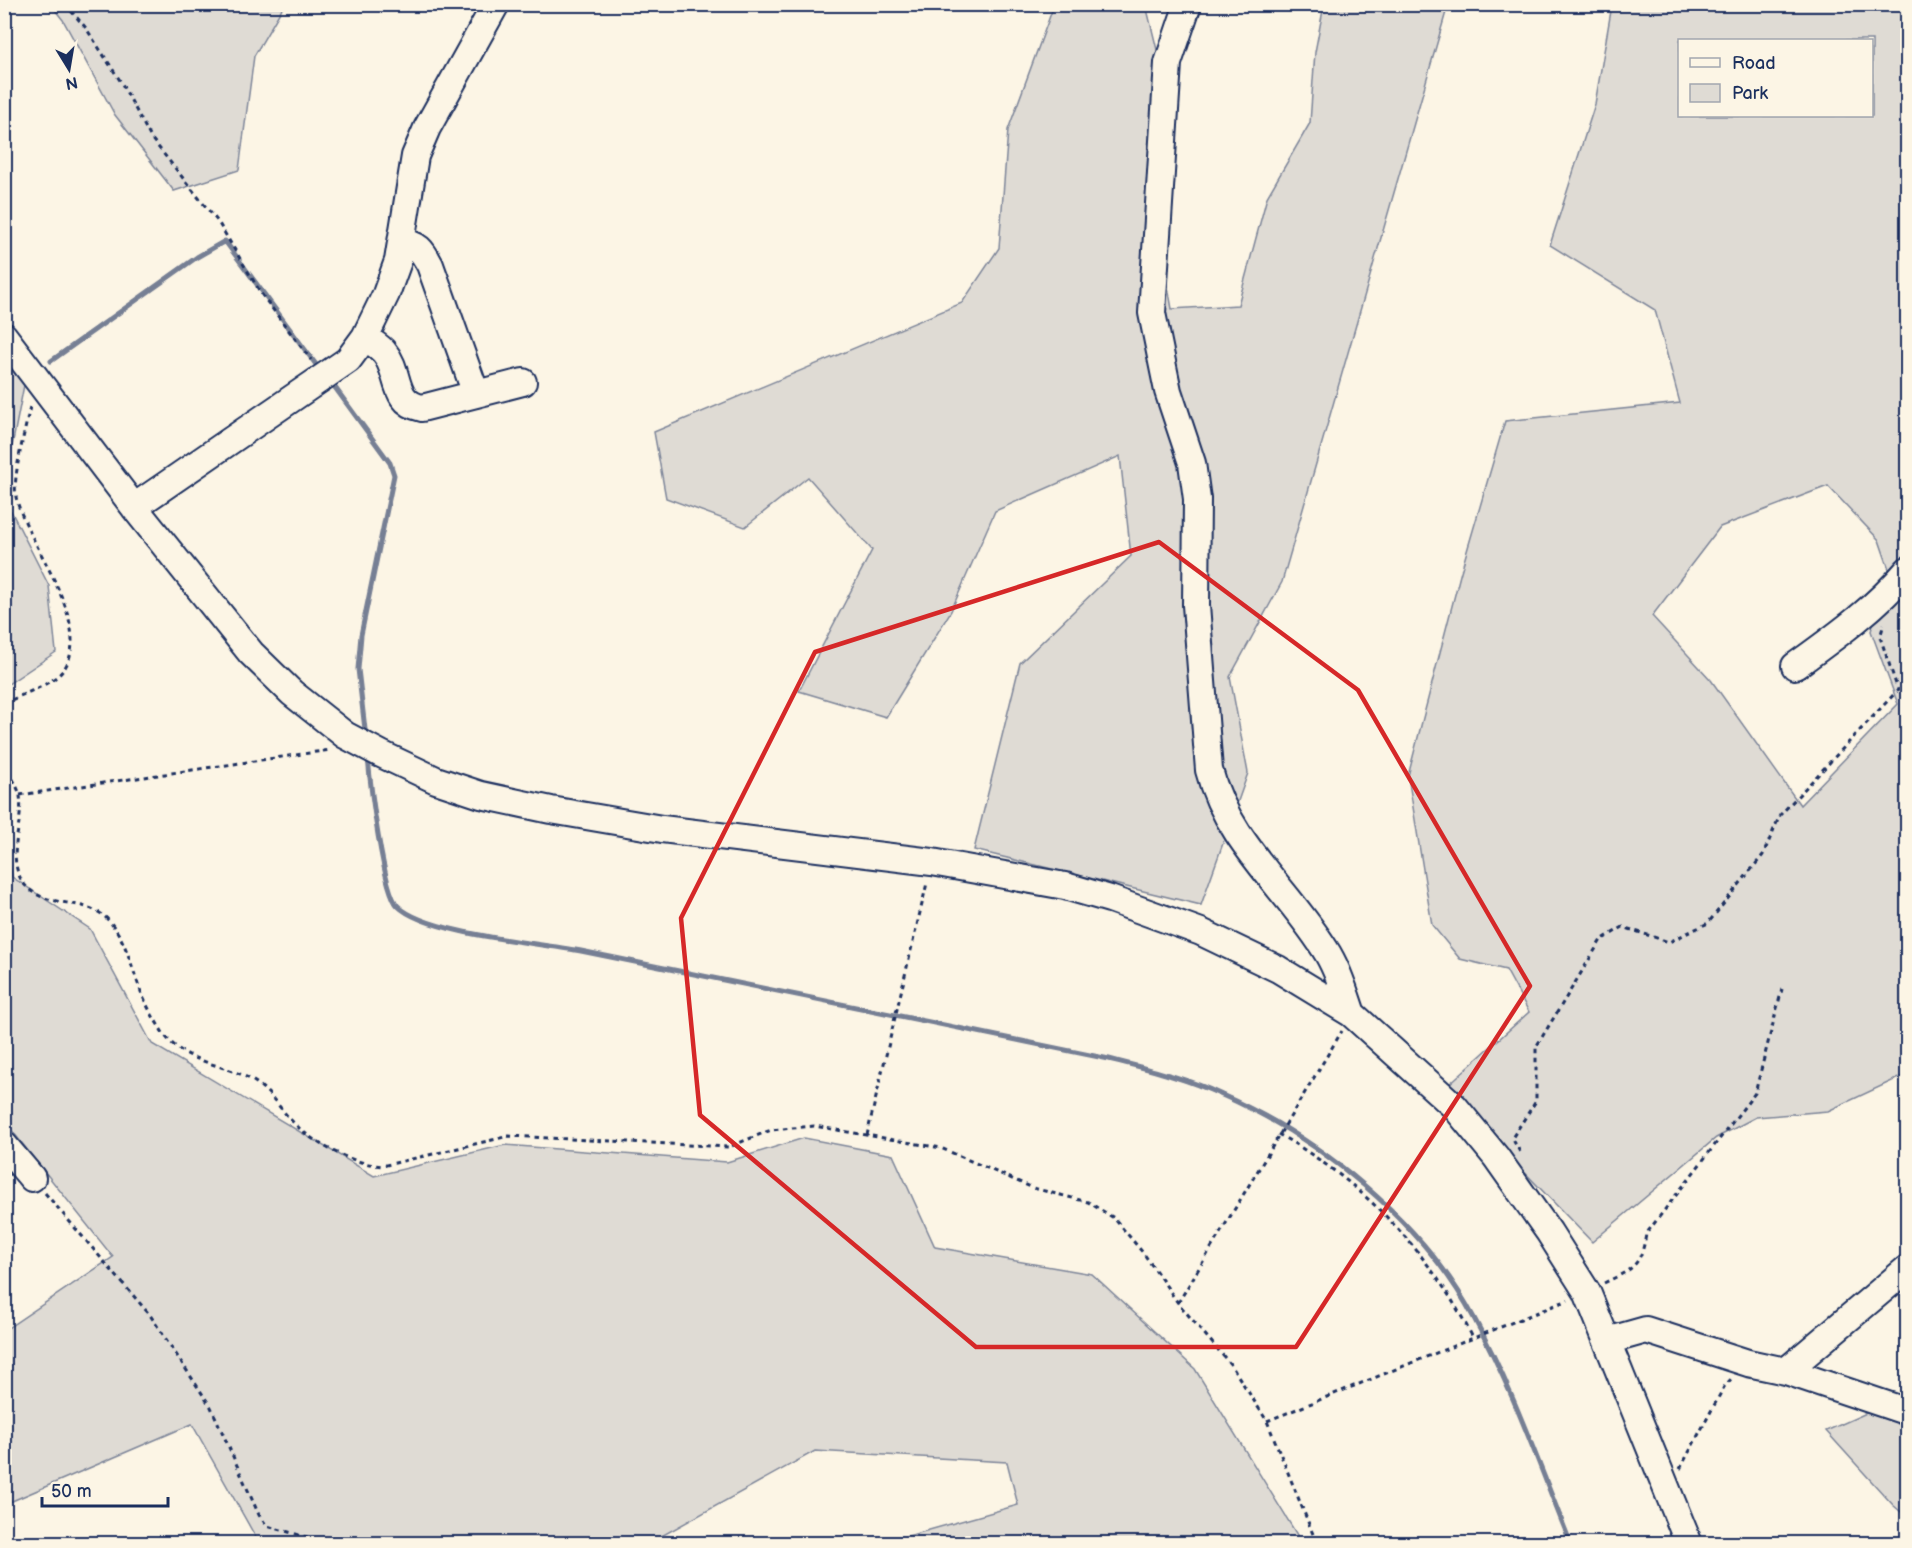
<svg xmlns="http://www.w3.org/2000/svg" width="1912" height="1548" viewBox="0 0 1912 1548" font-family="'Balsamiq Sans',sans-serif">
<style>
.green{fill:#dfdbd4;stroke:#7d8599;stroke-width:1.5;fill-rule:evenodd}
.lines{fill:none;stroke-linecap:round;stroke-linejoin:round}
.stream{stroke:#767f94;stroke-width:5}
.minor-casing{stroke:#1b2f5e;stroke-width:30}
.path{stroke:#1b2f5e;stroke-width:3;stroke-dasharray:4.5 4.5;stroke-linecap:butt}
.minor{stroke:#fcf5e5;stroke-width:26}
.marked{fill:none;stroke:#d62828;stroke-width:4.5;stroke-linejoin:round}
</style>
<rect width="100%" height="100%" fill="#fcf5e5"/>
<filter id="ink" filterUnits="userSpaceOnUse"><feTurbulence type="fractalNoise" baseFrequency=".0167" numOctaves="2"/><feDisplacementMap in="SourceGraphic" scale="12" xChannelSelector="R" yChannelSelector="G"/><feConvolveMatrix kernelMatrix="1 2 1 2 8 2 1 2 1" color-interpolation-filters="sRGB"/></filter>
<g filter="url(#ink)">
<path class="green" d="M 51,5 L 284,5 L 254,56 L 239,170 L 174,191 L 115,115 L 63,20 Z
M 1054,5 L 1146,5 L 1160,62 L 1151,195 L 1172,309 L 1238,305 L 1267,197 L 1310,123 L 1315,52 L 1324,5 L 1448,5 L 1282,582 L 1230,677 L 1248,773 L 1201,905 L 974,850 L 1020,663 L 1131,556 L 1120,456 L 995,511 L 951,611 L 886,717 L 799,691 L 872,550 L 808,477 L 745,527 L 666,498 L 654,432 L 962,303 L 999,248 L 1008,130 Z
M 1612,5 L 1907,5 L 1907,1074 L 1828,1111 L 1756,1117 L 1716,1138 L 1592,1242 L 1475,1121 L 1448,1085 L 1529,1012 L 1506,970 L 1460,959 L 1432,925 L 1408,776 L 1460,575 L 1505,421 L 1680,403 L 1655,310 L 1550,245 L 1595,104 ZM 1680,40 L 1872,40 L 1872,116 L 1680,116 ZM 1828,486 L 1879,540 L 1889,569 L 1871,631 L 1898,704 L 1800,805 L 1711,680 L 1652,616 L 1720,527 Z
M 5,355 L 25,380 L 5,482 Z
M 5,499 L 49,586 L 56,652 L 5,686 Z
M 5,833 L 12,877 L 90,929 L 152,1044 L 374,1176 L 505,1145 L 727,1162 L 804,1138 L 893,1155 L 935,1247 L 1092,1274 L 1195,1369 L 1302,1543 L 883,1543 L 1018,1505 L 1007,1462 L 815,1451 L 649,1543 L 259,1543 L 192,1424 L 5,1504 L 5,1330 L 113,1257 L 5,1122 Z
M 1907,1395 L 1907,1517 L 1893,1505 L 1826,1431 Z"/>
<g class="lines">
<path class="stream" d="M 51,361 L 197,257 L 225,241 L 320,370
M 331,382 L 390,463 L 394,475 L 361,635 L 358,669 L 366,738
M 368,757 C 370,782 383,892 398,906 C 426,934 539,943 581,951 C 757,986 933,1023 1109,1059 C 1148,1069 1186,1078 1222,1095 C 1320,1138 1423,1222 1474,1318 C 1513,1389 1540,1468 1571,1544"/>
<defs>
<path id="minor" d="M 1188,4 L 1168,63 L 1152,313 L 1168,391 L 1192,463 L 1197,499 L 1196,605 L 1209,770 C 1227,842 1291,892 1328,954 C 1339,973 1345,993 1352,1014
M 401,242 C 418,244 422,250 430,265 L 476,394
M 4,336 L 134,507 L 251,653 L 292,693 L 345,735 L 381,754 L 436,780 L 481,795 L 551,810 L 662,829 L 932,862 L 1065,886 L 1110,899 L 1201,932 L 1278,969 L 1352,1014 L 1455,1107 L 1496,1157 L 1549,1232 L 1587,1292 L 1689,1544
M 365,337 C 371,342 379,346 384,352 C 401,372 391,402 422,408 L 523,382
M 134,507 L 348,360 L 365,337 L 386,294 L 398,261 L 415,156 L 427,128 L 496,4
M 1795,666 C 1835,637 1876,608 1908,570
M 4,1145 L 32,1178
M 1607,1341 L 1646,1330 L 1748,1363 L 1786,1371 L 1908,1412
M 1786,1371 L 1908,1268"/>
</defs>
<use href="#minor" class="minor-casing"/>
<path class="path" d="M 65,4 L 86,28 L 121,82 L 151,138 L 218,222 L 262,295 L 311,360
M 4,704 C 22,693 52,686 64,669 C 95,623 26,542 16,497 C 12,477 26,428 30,406
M 4,763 C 9,773 18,786 20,796 C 24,824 6,855 22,881 C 40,909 81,897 104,916 C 128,937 132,974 145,1001 C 150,1012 157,1023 163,1033 C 185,1064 220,1062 250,1079 C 268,1089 277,1105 291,1120 C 313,1144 350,1163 382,1166 L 509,1136 L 729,1147 L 771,1130 L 814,1126 L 941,1148 L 1033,1188 L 1088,1202 L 1114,1218 L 1144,1254 L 1178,1303 L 1231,1365 L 1267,1421 L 1317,1544
M 20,795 L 330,750
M 1278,1134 C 1362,1181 1430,1252 1473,1338
M 867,1135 L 927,883
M 1520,1152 L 1512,1138 L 1536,1101 L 1536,1047 L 1601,940 L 1623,927 L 1669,942 L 1708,923 L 1763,855 L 1780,815 L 1898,690 L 1880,637 L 1884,624
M 45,1193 L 150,1315 L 211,1407 L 259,1515 L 267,1526 L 332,1544
M 1604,1283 C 1633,1269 1641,1266 1646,1234 L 1755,1093 L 1782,989
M 1178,1303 L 1342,1031
M 1267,1421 L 1568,1300
M 1680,1469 L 1724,1387 L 1731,1379"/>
<use href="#minor" class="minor"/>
</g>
</g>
<path class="marked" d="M 1159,542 L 1358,690 L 1530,986 L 1296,1347 L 976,1347 L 700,1115 L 681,918 L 815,652 Z"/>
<rect width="1912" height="1548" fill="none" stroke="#fcf5e5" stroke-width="24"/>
<rect x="12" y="12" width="1888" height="1524" fill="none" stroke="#1b2f5e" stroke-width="2" filter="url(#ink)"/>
<rect x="1678" y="39" width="195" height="78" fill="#fcf5e5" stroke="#a2a6af" stroke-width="1.5"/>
<rect x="1690" y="58" width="30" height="9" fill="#fcf5e5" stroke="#a2a6af" stroke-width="1.5"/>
<text x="1732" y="69" font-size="18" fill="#1b2f5e">Road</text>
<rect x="1690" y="84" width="30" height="18" fill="#dfdbd4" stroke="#a2a6af" stroke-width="1.5"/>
<text x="1732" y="99" font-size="18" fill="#1b2f5e">Park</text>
<g transform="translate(69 69) rotate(169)" stroke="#fcf5e5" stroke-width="4.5" paint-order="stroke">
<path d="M0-4.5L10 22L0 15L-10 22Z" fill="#1b2f5e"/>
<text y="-9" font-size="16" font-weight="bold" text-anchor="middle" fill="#1b2f5e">N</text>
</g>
<path d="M42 1497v9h126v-9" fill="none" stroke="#1b2f5e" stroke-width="3"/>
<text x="51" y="1497" font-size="18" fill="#1b2f5e" stroke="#fcf5e5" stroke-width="4.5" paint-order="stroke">50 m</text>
</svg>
